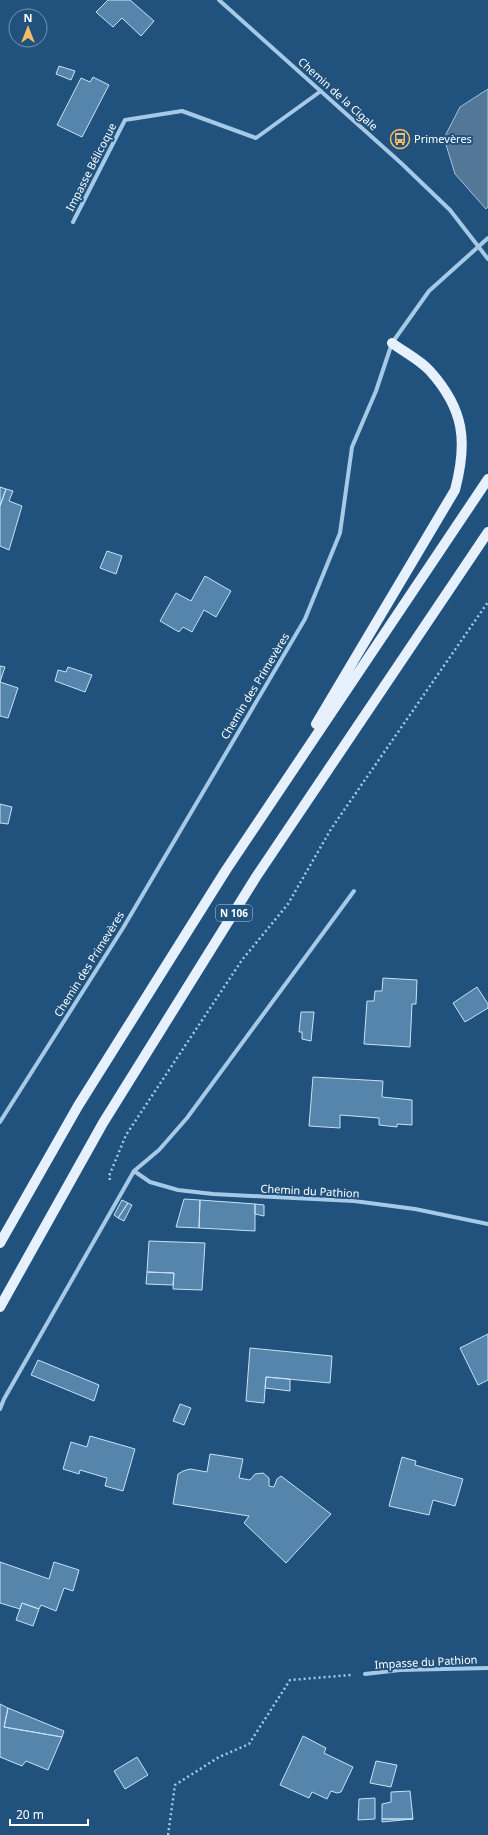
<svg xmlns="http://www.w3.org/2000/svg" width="488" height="1835" viewBox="0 0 488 1835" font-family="'Noto Sans',sans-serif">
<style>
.water{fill:#537796;stroke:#99c5e7}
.building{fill:#5685ac;stroke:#c8e1f5}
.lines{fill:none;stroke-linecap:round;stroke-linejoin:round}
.path{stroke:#a5c9e6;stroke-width:2.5;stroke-dasharray:2 3;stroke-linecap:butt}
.minor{stroke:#a5c9e6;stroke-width:4}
.primary{stroke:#e6f1fd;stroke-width:10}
.labels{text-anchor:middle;stroke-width:4;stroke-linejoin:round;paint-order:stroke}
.shield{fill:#21527d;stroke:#bccbd8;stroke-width:1}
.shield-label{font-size:10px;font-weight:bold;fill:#fff}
.street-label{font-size:11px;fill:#fff;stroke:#21527d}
.poi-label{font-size:11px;fill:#fff;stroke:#21527d;text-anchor:start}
</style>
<rect width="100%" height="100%" fill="#21527d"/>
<path class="water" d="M 488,89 L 488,207 L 486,209 L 455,174 L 444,138 L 460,107 Z"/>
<path class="building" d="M 108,0 L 130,0 L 154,21 L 141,36 L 122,18 L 113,27 L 96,12 Z
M 59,66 L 75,71 L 71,80 L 56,74 Z
M 93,77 L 109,85 L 82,137 L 57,125 L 81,78 L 90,82 Z
M 0,487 L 6,489 L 0,506 Z
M 6,489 L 13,491 L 9,501 L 22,506 L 9,550 L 0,546 L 0,506 Z
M 107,551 L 122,556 L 116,574 L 100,568 Z
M 205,576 L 231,591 L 216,617 L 204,610 L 192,632 L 183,627 L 179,632 L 160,621 L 176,593 L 191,601 Z
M 0,666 L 5,667 L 0,682 Z
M 68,667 L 92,675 L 85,692 L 55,681 L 58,670 L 66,672 Z
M 0,682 L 18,688 L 8,718 L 0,716 Z
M 0,804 L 12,807 L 8,824 L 0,823 Z
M 383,978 L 417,980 L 416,1004 L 412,1004 L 410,1047 L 364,1044 L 367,1001 L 374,1001 L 375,991 L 382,991 Z
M 477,987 L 488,1004 L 488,1008 L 465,1022 L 453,1003 Z
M 301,1012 L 314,1012 L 311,1041 L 302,1039 L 302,1032 L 299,1032 Z
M 313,1077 L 383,1081 L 382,1097 L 412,1100 L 412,1125 L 397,1124 L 397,1127 L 379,1125 L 379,1118 L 340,1115 L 340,1128 L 309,1126 Z
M 184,1199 L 200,1200 L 199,1228 L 176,1227 Z
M 122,1200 L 128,1203 L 118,1218 L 114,1215 Z
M 200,1200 L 255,1204 L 255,1231 L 199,1228 Z
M 128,1203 L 132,1205 L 124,1221 L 118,1218 Z
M 255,1204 L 264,1205 L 264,1216 L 255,1214 Z
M 149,1241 L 205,1243 L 202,1290 L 173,1289 L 174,1273 L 147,1272 Z
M 147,1272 L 174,1273 L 173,1285 L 146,1284 Z
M 488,1334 L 488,1380 L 478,1385 L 460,1348 Z
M 250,1348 L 332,1356 L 330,1383 L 266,1377 L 264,1403 L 246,1401 Z
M 38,1360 L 99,1385 L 94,1401 L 31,1375 Z
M 266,1377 L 290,1379 L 290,1391 L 265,1388 Z
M 180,1404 L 191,1408 L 184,1425 L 173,1421 Z
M 90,1436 L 135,1449 L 123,1491 L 105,1486 L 107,1478 L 80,1470 L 79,1474 L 63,1469 L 71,1442 L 87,1447 Z
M 210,1454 L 243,1459 L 239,1478 L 250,1480 L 255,1474 L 263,1473 L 269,1478 L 269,1486 L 274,1487 L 277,1479 L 281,1476 L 331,1514 L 286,1563 L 244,1523 L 249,1516 L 173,1504 L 178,1474 L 183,1471 L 190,1469 L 207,1472 Z
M 402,1457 L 416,1461 L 415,1465 L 463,1479 L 455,1506 L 433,1500 L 429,1515 L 389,1506 Z
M 0,1562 L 49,1579 L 54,1562 L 79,1570 L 73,1591 L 64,1588 L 56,1611 L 41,1605 L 39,1609 L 22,1603 L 20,1609 L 0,1603 Z
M 22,1603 L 39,1609 L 33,1626 L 16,1620 Z
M 0,1704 L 8,1708 L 4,1727 L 62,1737 L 48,1770 L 26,1761 L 22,1766 L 0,1757 Z
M 8,1708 L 64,1731 L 62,1737 L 4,1727 Z
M 303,1736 L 326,1748 L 324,1753 L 353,1767 L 341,1792 L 337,1793 L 331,1791 L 327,1799 L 312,1792 L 309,1798 L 280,1785 Z
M 137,1757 L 148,1775 L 125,1789 L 114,1771 Z
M 376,1761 L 397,1765 L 391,1787 L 370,1783 Z
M 410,1791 L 413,1819 L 382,1819 L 382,1804 L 391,1802 L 391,1792 Z
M 375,1798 L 375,1819 L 358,1820 L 359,1799 Z
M 382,1819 L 413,1819 L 382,1822 Z"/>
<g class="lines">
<path class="path" d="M 110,1180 L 109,1176 L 126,1135 L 171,1067 L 242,960 L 288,904 L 331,829 L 488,602
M 168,1835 L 175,1785 L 219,1757 L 249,1744 L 290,1680 L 351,1675"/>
<path class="minor" d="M 219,0 L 401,163 L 450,210 L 488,259
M 73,222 L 125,120 L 182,111 L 256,138 L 321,91
M 0,1122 L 123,928 L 305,619 L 340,533 L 352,447 L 376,391 L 392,343 L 429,291 L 488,238
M 134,1171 L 150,1182 L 178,1190 L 213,1194 L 354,1201 L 415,1209 L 488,1224
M 0,1409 L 4,1399 L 134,1171 L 159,1150 L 187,1118 L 354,891
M 365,1674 L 400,1670 L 488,1668"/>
<path class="primary" d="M 316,724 L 455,490 C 468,441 464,409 430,371 C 420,360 404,352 392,343
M 0,1243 L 78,1106 L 226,870 L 488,479
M 0,1307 L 103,1123 L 256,877 L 488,532"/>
</g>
<defs>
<symbol id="bus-ring" viewBox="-11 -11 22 22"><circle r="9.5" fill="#21527d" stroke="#f3bc66" stroke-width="1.5"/><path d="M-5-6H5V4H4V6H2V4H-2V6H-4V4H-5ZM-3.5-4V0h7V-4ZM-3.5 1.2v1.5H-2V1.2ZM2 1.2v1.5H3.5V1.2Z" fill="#f3bc66"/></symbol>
</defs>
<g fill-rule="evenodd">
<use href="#bus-ring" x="389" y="128" width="22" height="22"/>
</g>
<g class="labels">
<rect class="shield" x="216" y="905" width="36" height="16" rx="3"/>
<g class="shield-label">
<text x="234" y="917">N 106</text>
</g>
<g class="street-label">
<text transform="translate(338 94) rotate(42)" y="4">Chemin de la Cigale</text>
<text transform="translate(91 167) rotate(-63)" y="4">Impasse Bélicoque</text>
<text transform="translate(255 686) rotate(-59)" y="4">Chemin des Primevères</text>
<text transform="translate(89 964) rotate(-58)" y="4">Chemin des Primevères</text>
<text transform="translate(310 1191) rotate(3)" y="4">Chemin du Pathion</text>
<text transform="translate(426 1662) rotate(-3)" y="4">Impasse du Pathion</text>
</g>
<g class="poi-label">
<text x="414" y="143">Primevères</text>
</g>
</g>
<g transform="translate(28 28)"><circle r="19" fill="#21527d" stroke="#7a97b1"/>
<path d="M0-3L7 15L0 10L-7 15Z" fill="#f3bc66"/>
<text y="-6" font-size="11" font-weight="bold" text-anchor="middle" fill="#ffffff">N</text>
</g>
<path d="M10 1819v6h78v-6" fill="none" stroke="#ffffff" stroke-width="2"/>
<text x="16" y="1819" font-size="12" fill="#ffffff" stroke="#21527d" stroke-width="3" paint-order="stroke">20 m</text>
</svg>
